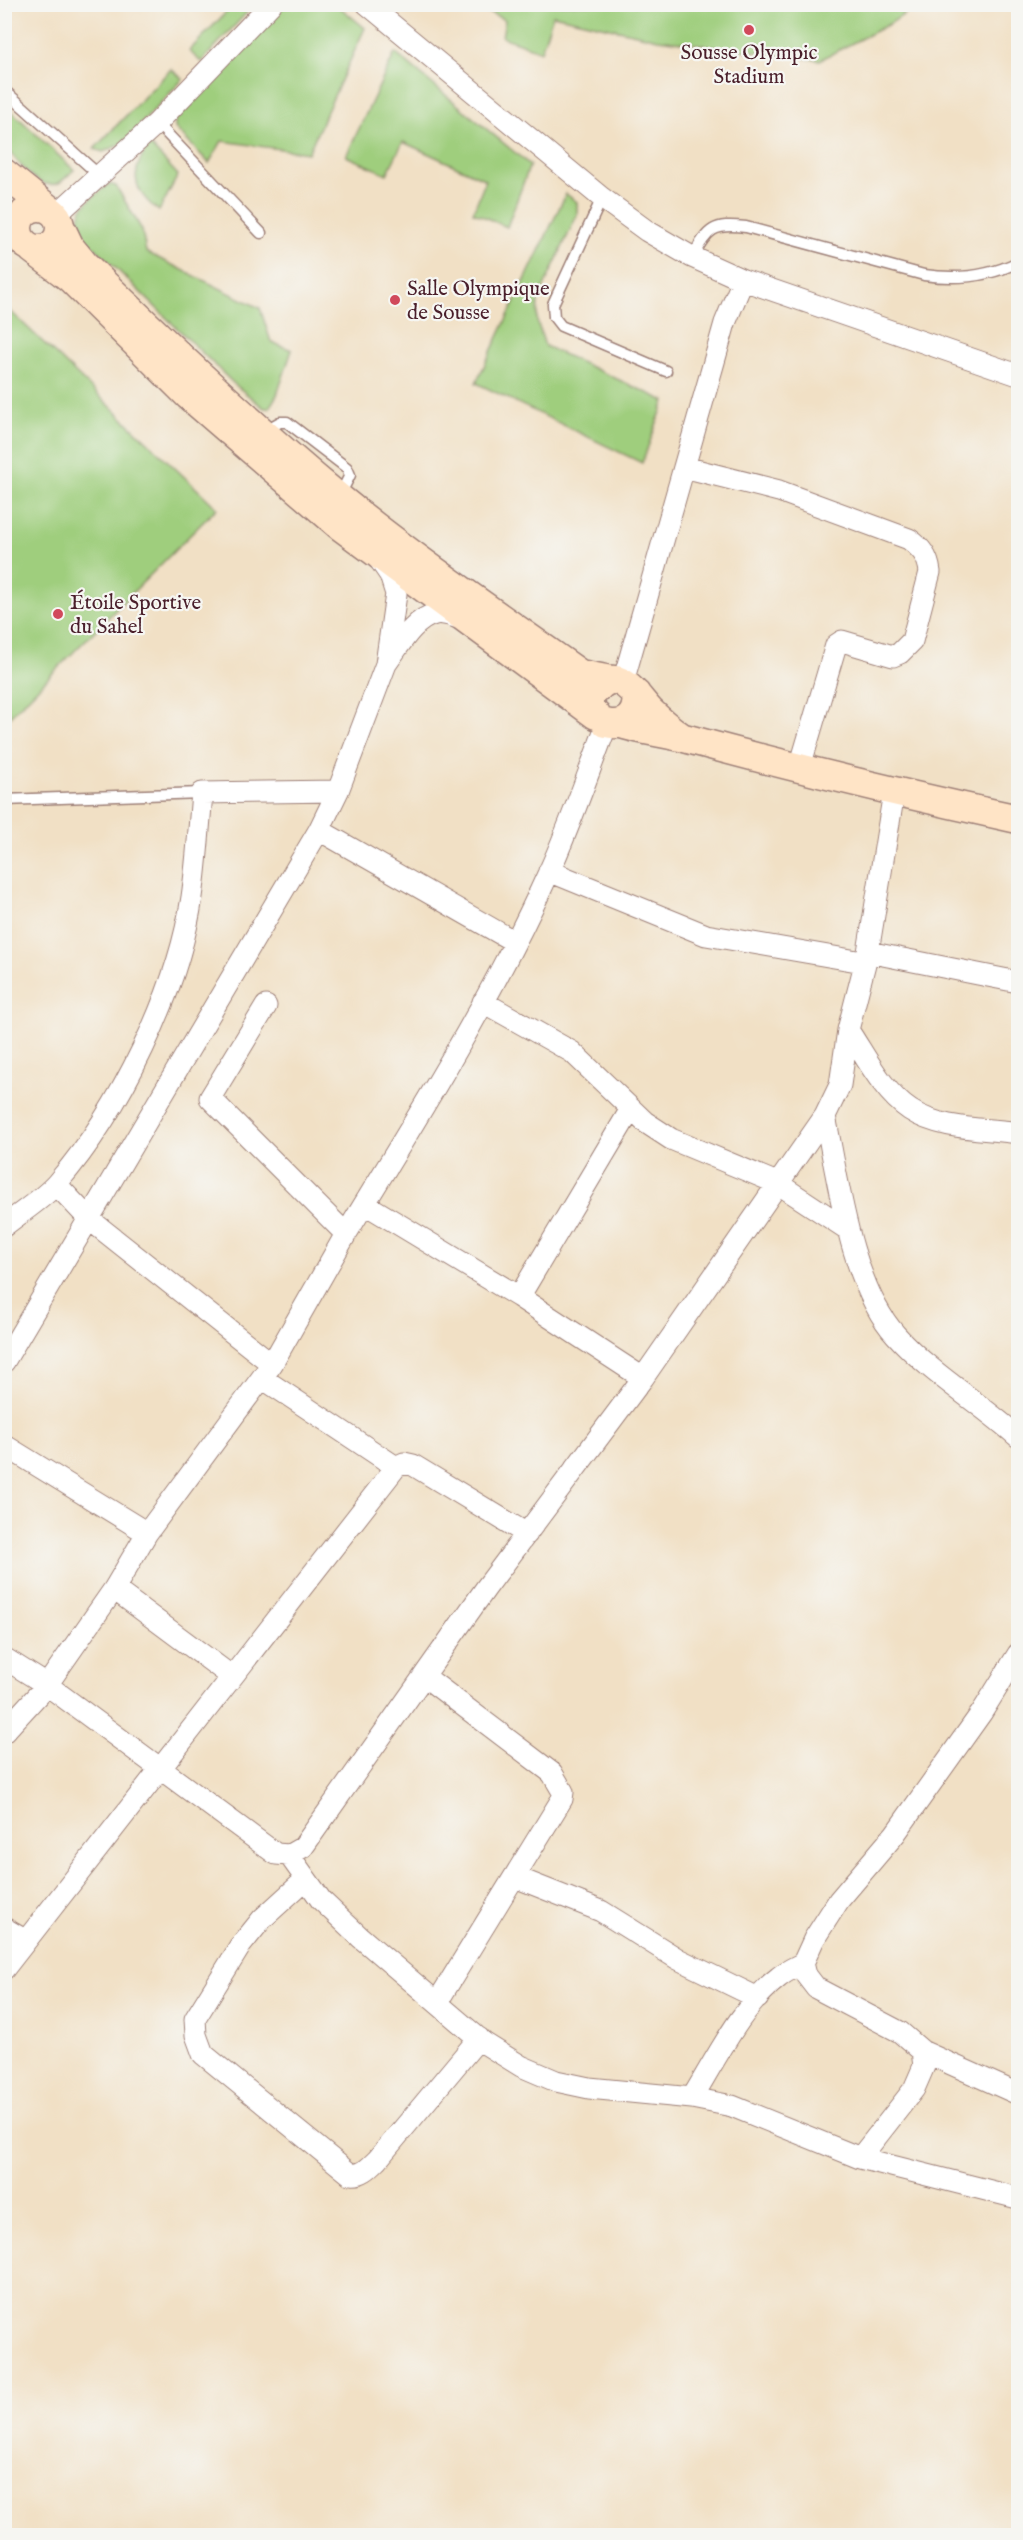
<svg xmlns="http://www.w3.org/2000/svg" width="1023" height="2540" viewBox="0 0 1023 2540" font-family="'IM FELL English',serif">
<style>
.green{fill:#9fce7d;stroke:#747654;stroke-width:1.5}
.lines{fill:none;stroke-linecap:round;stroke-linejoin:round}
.lane-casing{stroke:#9e8078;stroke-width:13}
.street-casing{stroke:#9e8078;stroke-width:23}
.secondary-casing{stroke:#9e8078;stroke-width:31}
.lane{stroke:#fff;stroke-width:10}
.street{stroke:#fff;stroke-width:21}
.secondary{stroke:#ffe4c6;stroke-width:28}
.poi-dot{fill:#d1495b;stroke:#f6f6f2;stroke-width:2}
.labels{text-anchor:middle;stroke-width:4.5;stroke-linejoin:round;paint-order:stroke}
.poi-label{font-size:21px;fill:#4a1f2b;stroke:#f6f6f2;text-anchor:start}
</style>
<rect width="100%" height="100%" fill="#f6f6f2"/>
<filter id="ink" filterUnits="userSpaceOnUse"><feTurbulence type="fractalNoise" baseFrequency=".0167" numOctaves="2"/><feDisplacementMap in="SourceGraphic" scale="12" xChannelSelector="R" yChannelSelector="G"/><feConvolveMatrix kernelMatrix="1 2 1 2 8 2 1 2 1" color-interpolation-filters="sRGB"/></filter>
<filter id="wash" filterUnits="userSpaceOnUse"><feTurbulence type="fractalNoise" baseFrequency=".008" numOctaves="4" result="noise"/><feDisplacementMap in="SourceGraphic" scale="24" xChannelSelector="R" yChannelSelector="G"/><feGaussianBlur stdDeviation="1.35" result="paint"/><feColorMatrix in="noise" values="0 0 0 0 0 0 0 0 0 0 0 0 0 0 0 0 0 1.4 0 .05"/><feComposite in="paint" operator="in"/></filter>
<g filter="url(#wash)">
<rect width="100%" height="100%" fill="#f1e0c5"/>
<path class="green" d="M 233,5 L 254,5 L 201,62 L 189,51 Z
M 285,5 L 337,5 L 365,28 L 308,153 L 222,141 L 209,163 L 175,128 L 175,120 Z
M 474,5 L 917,4 L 917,5 L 891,23 L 820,60 L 658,39 L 553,15 L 541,51 L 502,37 L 505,20 Z
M 395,53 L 530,165 L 507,227 L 473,212 L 486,180 L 403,142 L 387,174 L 346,156 Z
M 171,69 L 183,79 L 122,144 L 103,152 L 94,149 Z
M 5,105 L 74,170 C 70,173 64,180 59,183 C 37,192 17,160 5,146 Z
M 150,145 L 178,175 L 159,211 C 132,191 129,171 150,145 Z
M 109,184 L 116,186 L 142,230 L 146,252 L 260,308 L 271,342 L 292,350 L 277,395 L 269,408 L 264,408 L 233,383 L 83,236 C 71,208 89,201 109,184 Z
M 566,194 L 577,202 L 577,215 L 538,300 L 537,321 L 545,346 L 665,401 L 642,463 L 476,383 Z
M 5,306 L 217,508 L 5,721 Z"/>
</g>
<g filter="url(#ink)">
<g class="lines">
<defs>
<path id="lane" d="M 4,90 L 99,175
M 157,123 L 261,233
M 602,198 L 553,304 L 554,317 L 561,326 L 666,371
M 692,257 C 709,229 712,223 746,227 L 924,275 C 958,280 988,277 1018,262
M 264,431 L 280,422 L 287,422 L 347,468 L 350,475 L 339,497
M 4,800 L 202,793"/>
<path id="street" d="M 367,4 L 602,198 L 647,231 L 692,257 L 743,280 L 1018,375
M 56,215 L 157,123 L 271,4
M 684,467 L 779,491 L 909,539 C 921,548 928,556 930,572 L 912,641 L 900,653 L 893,656 L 842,641 L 836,645 L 799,770
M 379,559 L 390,575 L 396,594 L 386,664 C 398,648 413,619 435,614 C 444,612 454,617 462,619
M 623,682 L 725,323 L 743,280
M 319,830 L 515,942
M 549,871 L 706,935 L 863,962
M 868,952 L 1018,982
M 483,1002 L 572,1052 L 645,1122 L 671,1139 L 777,1183 L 847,1229
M 266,1006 L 210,1098 L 346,1234 C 418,1117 492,998 549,872 C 571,824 588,773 607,724
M 848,1030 C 866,1057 883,1092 910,1110 C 940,1130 985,1128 1018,1133
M 825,1116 C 838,1180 851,1286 896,1335 C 931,1374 979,1402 1018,1437
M 56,1184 L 89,1219 L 272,1364
M 365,1204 L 519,1297 L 643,1378 L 825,1116 L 840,1085 L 848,1030 L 868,952 L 894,792
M 4,1226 C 21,1212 43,1199 57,1183 C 120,1110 178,992 192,897 C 197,863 199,827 202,793 L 338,791
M 346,1234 L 272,1364 L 147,1533 L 114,1589 L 47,1685 L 276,1854 L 289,1855 L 303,1847 L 486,1588 L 643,1378
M 519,1297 L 631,1109
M 4,1362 L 319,830 L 338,791 L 386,664
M 262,1378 L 396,1467
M 4,1445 L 147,1533
M 114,1589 L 231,1676
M 4,1658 L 47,1685 L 4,1732
M 424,1676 L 552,1773 L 563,1792 L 562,1799 L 438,2001
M 289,1855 L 321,1900 L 360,1937 L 484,2043 L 521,2066 L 556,2081 L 589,2088 L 692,2098 L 732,2106 L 860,2158 L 1018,2198
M 515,1877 L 601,1911 L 678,1959 L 758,1998
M 306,1879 L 262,1919 L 241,1945 L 195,2019 L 196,2035 L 203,2054 L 350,2174 C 362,2176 370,2167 378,2159 L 479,2038
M 4,1928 L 26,1941
M 4,1969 L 396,1467 L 404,1463 L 413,1465 L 527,1534
M 922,2051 L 1018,2094
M 692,2098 C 716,2059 742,2005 779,1977 C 786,1971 795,1967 803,1963
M 860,2158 L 914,2089 L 924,2066 L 922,2051 L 900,2032 L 816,1988 L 806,1975 L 803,1963 L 814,1939 L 839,1900 L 895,1834 L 982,1712 L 1018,1654"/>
<path id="secondary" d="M 4,173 L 50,210
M18 228a21 21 0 1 1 42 0a21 21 0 1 1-42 0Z
M 60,226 L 70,247 L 84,264 C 167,345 249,423 338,497 C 415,560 499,616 580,674 L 611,680
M 32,249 L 70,278 L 189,396 L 340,526 L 596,715
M 596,690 C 619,663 636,697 651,712 C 660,721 670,729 680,736
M 606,723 C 626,728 639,714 636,694
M 621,724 C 643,731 666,733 688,739 C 798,769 907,795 1018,819"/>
</defs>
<use href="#lane" class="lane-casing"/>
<use href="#street" class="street-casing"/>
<use href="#secondary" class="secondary-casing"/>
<use href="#lane" class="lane"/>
<use href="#street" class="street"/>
<use href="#secondary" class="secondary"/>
</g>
</g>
<g class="poi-dot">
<circle cx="749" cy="30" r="6"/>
<circle cx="395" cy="300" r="6"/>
<circle cx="58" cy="614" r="6"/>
</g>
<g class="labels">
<g class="poi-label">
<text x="749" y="59" text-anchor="middle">Sousse Olympic<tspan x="749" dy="24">Stadium</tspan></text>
<text x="407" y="295">Salle Olympique<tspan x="407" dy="24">de Sousse</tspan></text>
<text x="70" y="609">Étoile Sportive<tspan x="70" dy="24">du Sahel</tspan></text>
</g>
</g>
<rect width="1023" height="2540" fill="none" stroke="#f6f6f2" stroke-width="24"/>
</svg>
